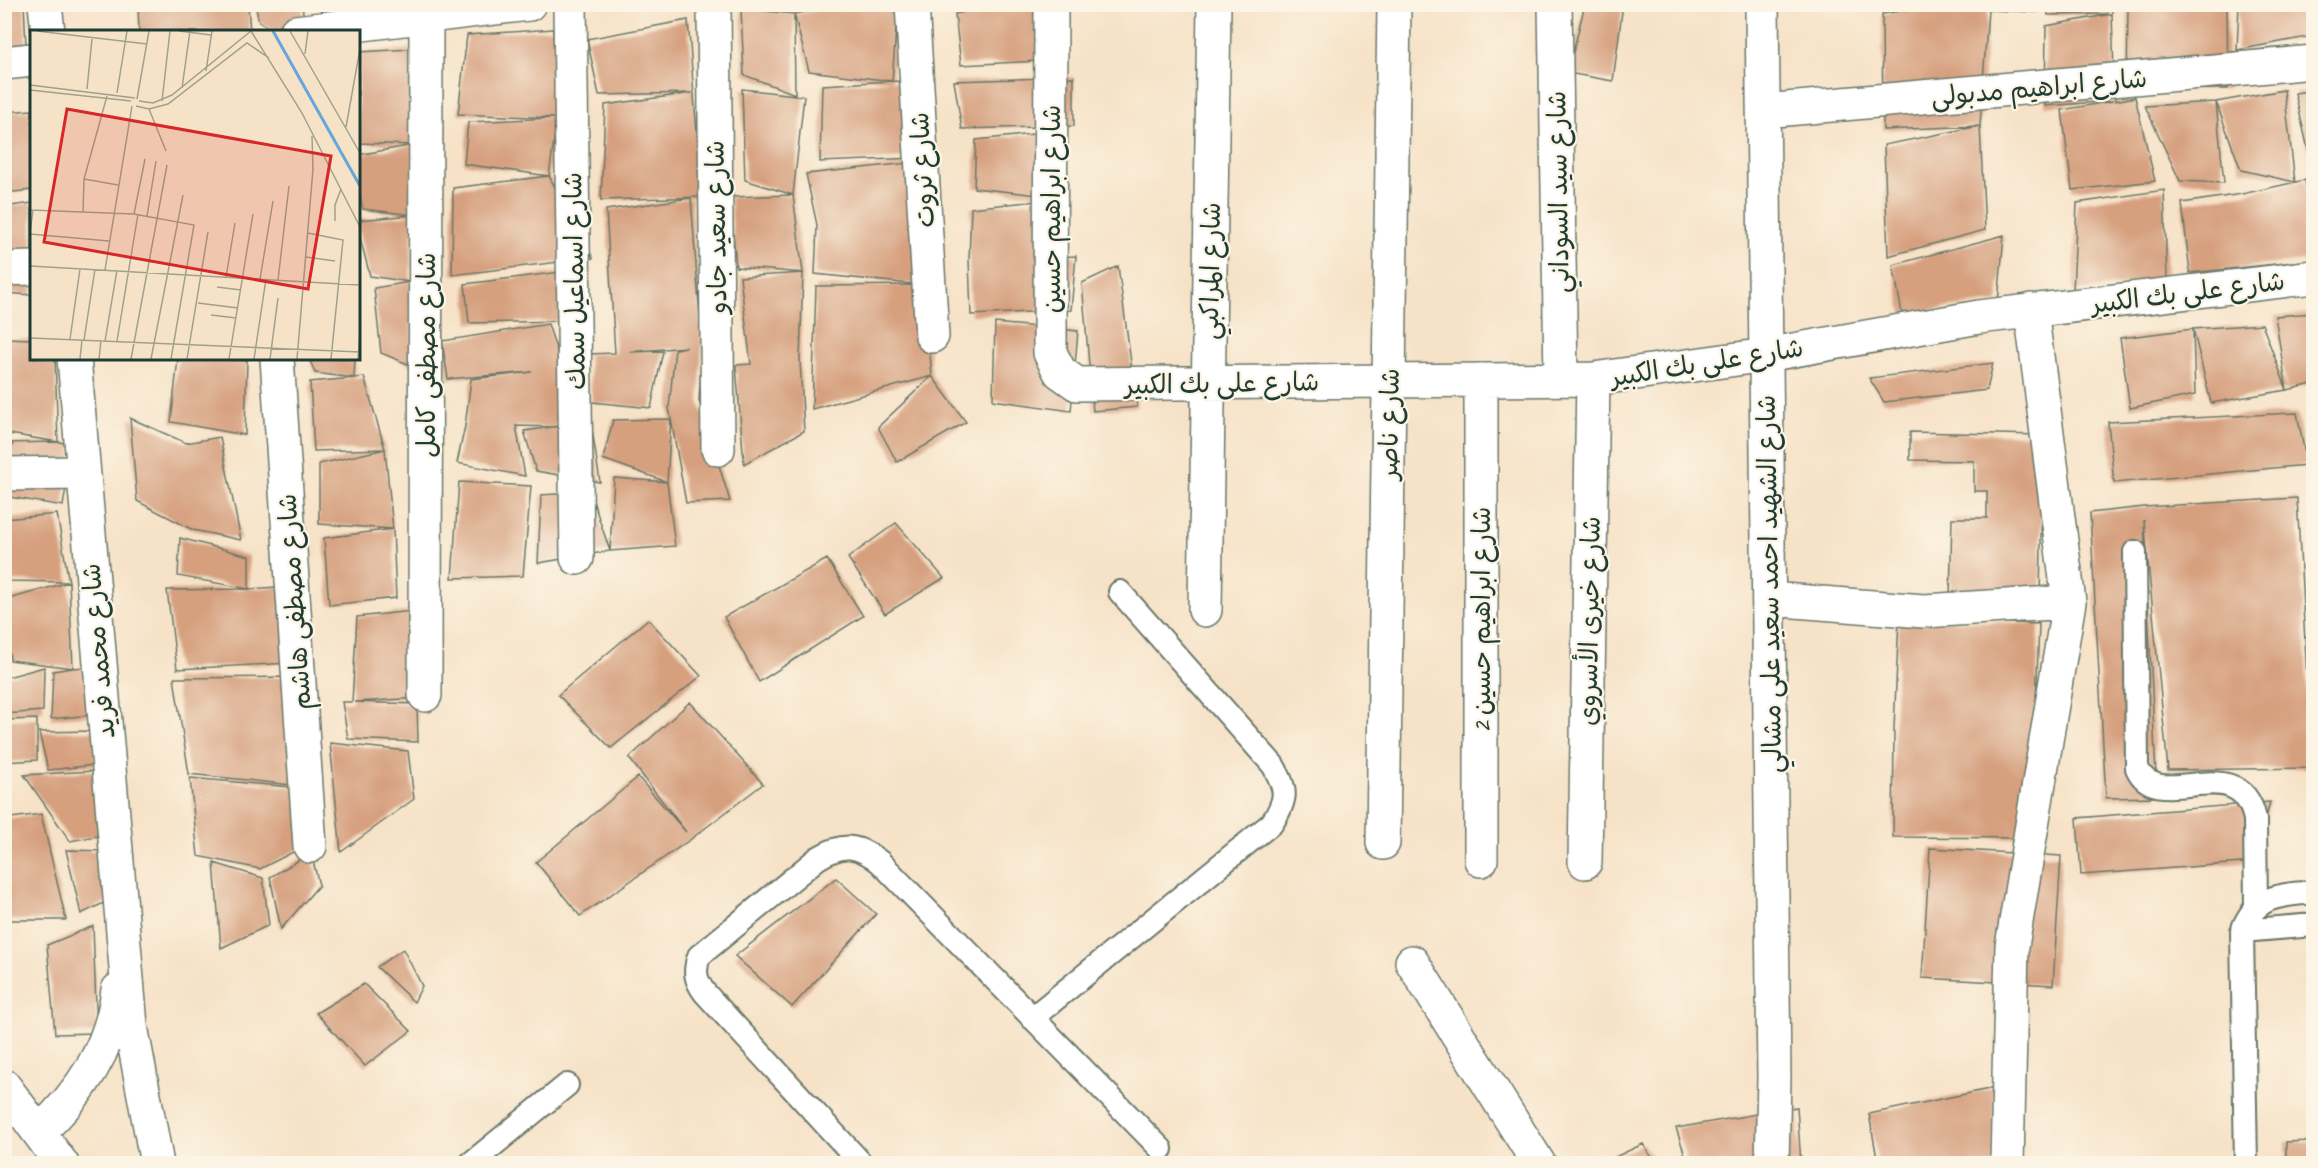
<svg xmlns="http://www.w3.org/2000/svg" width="2318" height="1168" viewBox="0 0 2318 1168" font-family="Caveat,'Playpen Sans Arabic',sans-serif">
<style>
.building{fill:#d6a07f}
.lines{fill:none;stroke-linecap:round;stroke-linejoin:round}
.lane-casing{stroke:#6a7767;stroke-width:26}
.street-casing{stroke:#6a7767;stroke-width:36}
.secondary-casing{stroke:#6a7767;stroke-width:36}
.lane{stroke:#fff;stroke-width:22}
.street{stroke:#fff;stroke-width:33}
.secondary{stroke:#fff;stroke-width:33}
.labels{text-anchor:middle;stroke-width:4.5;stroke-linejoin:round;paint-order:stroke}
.street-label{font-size:26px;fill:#1f3d34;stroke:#fcf5e5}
.inset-river{fill:none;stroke:#67a6da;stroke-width:3}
.inset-road{fill:none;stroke:#a0a08c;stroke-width:1.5}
.view{fill:#d62828;fill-opacity:0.15;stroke:#d62828;stroke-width:3}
.inset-edge{fill:none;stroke:#1f3d34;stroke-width:3}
</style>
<rect width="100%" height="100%" fill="#fcf5e5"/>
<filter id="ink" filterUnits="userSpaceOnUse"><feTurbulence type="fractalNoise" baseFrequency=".0167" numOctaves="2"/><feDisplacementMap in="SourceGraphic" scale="12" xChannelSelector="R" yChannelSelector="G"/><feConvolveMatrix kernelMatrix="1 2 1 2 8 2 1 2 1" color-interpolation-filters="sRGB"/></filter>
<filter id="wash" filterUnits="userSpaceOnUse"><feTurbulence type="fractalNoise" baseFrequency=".008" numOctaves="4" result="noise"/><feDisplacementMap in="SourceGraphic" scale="24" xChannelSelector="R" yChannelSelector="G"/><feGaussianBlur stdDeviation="1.35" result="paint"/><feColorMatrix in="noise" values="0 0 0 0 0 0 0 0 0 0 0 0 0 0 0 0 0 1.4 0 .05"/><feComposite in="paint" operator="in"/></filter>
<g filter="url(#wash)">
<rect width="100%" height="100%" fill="#f6e2c7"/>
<g id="blocks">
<path class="building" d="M 4,4 L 24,4 L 26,46 L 4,48 Z
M 138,4 L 248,4 L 250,32 L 139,32 Z
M 255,4 L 302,4 L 305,32 L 276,32 L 259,22 Z
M 320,4 L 352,4 L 352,11 L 321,13 Z
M 853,4 L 898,4 L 892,81 L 809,71 L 794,14 L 795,94 L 744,75 L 741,9 L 794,14 Z
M 999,4 L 1036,4 L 1039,61 L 961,65 L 955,14 Z
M 1585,4 L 1623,4 L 1613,81 L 1568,73 Z
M 1921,4 L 2037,4 L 2037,12 L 1988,10 L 1980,126 L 1883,130 L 1882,14 L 1927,7 L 1921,6 Z
M 2048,4 L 2112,4 L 2112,14 L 2048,15 Z
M 2128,4 L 2227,4 L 2228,89 L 2127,89 Z
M 2239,4 L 2313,4 L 2313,36 L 2237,50 Z
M 2112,14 L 2115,101 L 2135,97 L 2155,181 L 2072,190 L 2062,110 L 2113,101 L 2045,106 L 2046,26 Z
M 688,20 L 702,197 L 601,200 L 605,105 L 692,93 L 599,95 L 587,39 Z
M 553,29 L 557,118 L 549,176 L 593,258 L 452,275 L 453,188 L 549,176 L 464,164 L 468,122 L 553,118 L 458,114 L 467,35 Z
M 411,49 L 413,145 L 413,215 L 410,282 L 370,276 L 358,230 L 358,220 L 413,215 L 363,209 L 358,187 L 358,155 L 413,145 L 358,143 L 358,52 Z
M 1074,77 L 1074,126 L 962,129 L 954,81 Z
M 892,81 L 912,82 L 917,158 L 820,162 L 822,85 Z
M 742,89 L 804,96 L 793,195 L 745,180 Z
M 2284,90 L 2295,182 L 2241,170 L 2216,102 L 2224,183 L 2180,181 L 2145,106 L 2216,102 Z
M 2313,90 L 2313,171 L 2295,93 Z
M 32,110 L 32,190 L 4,193 L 4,112 Z
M 1980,126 L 1985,230 L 1888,256 L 1884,145 Z
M 1063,131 L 1066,198 L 974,188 L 976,140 Z
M 918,162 L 923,285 L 932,376 L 812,409 L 816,286 L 921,285 L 815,274 L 817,225 L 806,174 Z
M 2305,180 L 2313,242 L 2313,260 L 2190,273 L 2182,203 L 2242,194 Z
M 2164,190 L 2167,279 L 2073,292 L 2077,203 Z
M 793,195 L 803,273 L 736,267 L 730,197 Z
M 691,198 L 702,345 L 699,401 L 730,501 L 686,503 L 671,419 L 667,482 L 603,459 L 613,420 L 671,419 L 669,408 L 675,349 L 687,347 L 629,352 L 663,351 L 651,408 L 592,402 L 588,354 L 615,353 L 606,210 Z
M 1066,198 L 1059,257 L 1076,256 L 1071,310 L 971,315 L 969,260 L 971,208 Z
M 32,203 L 32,295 L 4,293 L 4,207 Z
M 2004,235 L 1998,302 L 1902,313 L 1893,265 Z
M 1118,266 L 1137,407 L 1093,411 L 1082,283 Z
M 561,272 L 567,321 L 469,323 L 465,284 Z
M 803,273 L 800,360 L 804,431 L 744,464 L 736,365 L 751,364 L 740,277 Z
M 410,282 L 413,366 L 381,353 L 374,288 Z
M 2313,313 L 2313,384 L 2287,390 L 2211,403 L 2193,329 L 2262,324 L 2287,390 L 2275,316 Z
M 995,323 L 1078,331 L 1071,411 L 993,400 Z
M 548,324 L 563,370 L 559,427 L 516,426 L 525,476 L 457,463 L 465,426 L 471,379 L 532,372 L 448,379 L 442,341 Z
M 2193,329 L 2195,395 L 2130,408 L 2120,338 Z
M 4,338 L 32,339 L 32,358 L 55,358 L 58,442 L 4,433 Z
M 178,358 L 247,360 L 245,435 L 171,422 Z
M 309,358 L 355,358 L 354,378 L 364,377 L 385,449 L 393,529 L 396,598 L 329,605 L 324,538 L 393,529 L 319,524 L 319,464 L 385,449 L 314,451 L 310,382 L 354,378 L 315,373 Z
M 1993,363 L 1987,390 L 1884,402 L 1869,378 Z
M 932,376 L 966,422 L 897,462 L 878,427 Z
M 2297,413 L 2307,465 L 2114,483 L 2108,422 Z
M 130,418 L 186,443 L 220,437 L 241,540 L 193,530 L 137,501 Z
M 591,422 L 600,482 L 536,471 L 524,431 Z
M 1910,432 L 2043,435 L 2040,599 L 1950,598 L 1952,518 L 1987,518 L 1987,491 L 1974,491 L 1974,461 L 1910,460 Z
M 58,442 L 73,444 L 63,506 L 4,496 L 4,469 L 13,443 L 4,460 L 4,443 Z
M 614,478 L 667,482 L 675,546 L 610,551 Z
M 459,482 L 531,486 L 523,576 L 452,578 Z
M 590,492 L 610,551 L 538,563 L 541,495 Z
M 2297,498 L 2312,768 L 2168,770 L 2144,520 L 2157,797 L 2106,798 L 2090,513 L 2144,507 Z
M 57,514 L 69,582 L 4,581 L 4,519 Z
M 896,523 L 944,578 L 885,614 L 848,558 Z
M 180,538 L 249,556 L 249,589 L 291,586 L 291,663 L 177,669 L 167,590 L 249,589 L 178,576 Z
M 827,559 L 863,616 L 759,682 L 724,617 Z
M 69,582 L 73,668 L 89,667 L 91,715 L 51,719 L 53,671 L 73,668 L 10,660 L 5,600 Z
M 412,611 L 419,698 L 355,702 L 417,704 L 418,742 L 348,739 L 342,702 L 352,702 L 357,617 Z
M 1899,618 L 2039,624 L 2031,838 L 1893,837 L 1894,728 Z
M 648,619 L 701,676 L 611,748 L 558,695 Z
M 44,667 L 43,711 L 4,714 L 4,678 Z
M 296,677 L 302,786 L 189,774 L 174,678 Z
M 690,702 L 763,784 L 691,839 L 580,916 L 536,862 L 638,777 L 686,832 L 629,758 Z
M 37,719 L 37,760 L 4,762 L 4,720 Z
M 95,731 L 95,765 L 48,770 L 39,732 Z
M 330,743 L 408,751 L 414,799 L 341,852 Z
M 94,771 L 108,834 L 70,841 L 24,775 Z
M 190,778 L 303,788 L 299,849 L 260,869 L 198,856 Z
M 2270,802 L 2255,862 L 2081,875 L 2077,818 Z
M 41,814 L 66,920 L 7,920 L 4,912 L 4,819 Z
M 1930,848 L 2061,856 L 2053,985 L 1922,978 Z
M 66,850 L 106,851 L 112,899 L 81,914 Z
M 311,853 L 319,885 L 281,929 L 270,877 Z
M 214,863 L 263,878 L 269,925 L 221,948 Z
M 836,878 L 876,914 L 792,1007 L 735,956 Z
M 93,926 L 97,1033 L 55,1034 L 47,945 Z
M 403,949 L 422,986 L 414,1002 L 377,967 Z
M 364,984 L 411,1031 L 365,1066 L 316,1013 Z
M 1994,1088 L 1993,1164 L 1878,1164 L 1869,1114 Z
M 1797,1107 L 1801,1164 L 1688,1164 L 1676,1128 Z
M 2313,1141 L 2313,1164 L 2286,1164 L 2286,1142 Z
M 1643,1144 L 1656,1164 L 1600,1164 Z"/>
</g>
</g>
<g filter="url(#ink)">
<use href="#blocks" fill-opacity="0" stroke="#6a7767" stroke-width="1.5"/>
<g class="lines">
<defs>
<path id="lane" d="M 2135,552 L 2137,768 C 2158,816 2239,746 2255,819 L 2256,907
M 2242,931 L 2314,925
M 1032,1018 L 1272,823 C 1288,798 1287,790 1273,765 L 1120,592
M 470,1164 L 567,1085
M 862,1164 L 705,993 C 695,980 694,971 699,956 L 818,858 C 843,843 857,844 880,862 L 1161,1149
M 2246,1164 L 2242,931 C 2255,895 2280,895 2314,892"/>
<path id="street" d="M 45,4 L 48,32
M 570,4 L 577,558
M 714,4 L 718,449
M 912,4 L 932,336
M 1051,4 L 1050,353 L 1060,372 L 1077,384 L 1593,379 L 1766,355 L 1979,317 L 2314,277
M 1555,4 L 1561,379
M 1762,4 L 1774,1078 L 1772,1164
M 296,32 L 529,4
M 4,63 L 32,60
M 1764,111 L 2314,62
M 4,269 L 32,268
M 74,358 L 131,1026 L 157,1164
M 277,358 L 310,846
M 4,474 L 83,473
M 1769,599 L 1924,611 L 2069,602
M 1205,610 L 1214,4
M 425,695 L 426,16
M 1383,843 L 1394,4
M 1481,860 L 1481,380
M 1585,862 L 1593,379
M 1412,962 L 1539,1164
M 39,1132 C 81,1093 111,1049 118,990
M 2007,1164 L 2012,946 L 2069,602 L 2031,310"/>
<path id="secondary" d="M 4,1086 L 62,1164"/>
</defs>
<use href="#lane" class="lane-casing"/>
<use href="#street" class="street-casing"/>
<use href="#secondary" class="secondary-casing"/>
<use href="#lane" class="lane"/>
<use href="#street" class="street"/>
<use href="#secondary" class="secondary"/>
</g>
</g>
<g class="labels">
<g class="street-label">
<text transform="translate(2039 87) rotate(-5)" y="9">شارع ابراهيم مدبولى</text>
<text transform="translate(922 170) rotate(-93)" y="9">شارع ثروت</text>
<text transform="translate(1558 192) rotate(-91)" y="9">شارع سيد السوداني</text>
<text transform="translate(1051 209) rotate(-90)" y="9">شارع ابراهيم حسين</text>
<text transform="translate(716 227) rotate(-91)" y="9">شارع سعيد جادو</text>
<text transform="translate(1210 271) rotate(-89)" y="9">شارع المراكبي</text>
<text transform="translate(574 281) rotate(-91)" y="9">شارع اسماعيل سمك</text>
<text transform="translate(2188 292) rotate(-7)" y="9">شارع على بك الكبير</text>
<text transform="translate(426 355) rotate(-90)" y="9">شارع مصطفى كامل</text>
<text transform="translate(1707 362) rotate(-9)" y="9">شارع على بك الكبير</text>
<text transform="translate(1222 383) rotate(-1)" y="9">شارع على بك الكبير</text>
<text transform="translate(1389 424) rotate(-89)" y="9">شارع ناصر</text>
<text transform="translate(1769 584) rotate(-91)" y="9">شارع الشهيد احمد سعيد على مشالي</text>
<text transform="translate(294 602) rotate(-94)" y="9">شارع مصطفى هاشم</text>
<text transform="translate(1481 620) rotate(-90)" y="9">شارع ابراهيم حسين 2</text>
<text transform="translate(1589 621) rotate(-89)" y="9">شارع خيرى الأسروي</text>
<text transform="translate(98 651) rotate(-95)" y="9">شارع محمد فريد</text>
</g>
</g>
<g transform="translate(30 30)">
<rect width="330" height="330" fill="#f6e2c7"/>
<path class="inset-river" d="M 243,1 L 330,156"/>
<path class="inset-road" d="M 7,1 L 117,14M 149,1 L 181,5M 221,1 L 272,83 L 330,197M 260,1 L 330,123M 275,24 L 278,1M 176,41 L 182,1M 0,55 L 105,68M 152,58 L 160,1M 57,59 L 62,9M 0,60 L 101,71M 87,63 L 97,1M 107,69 L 119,1M 109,71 L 123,73 L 142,65 L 221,1M 132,71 L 140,1M 106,76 L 119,79 L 138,74 L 217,13 L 239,28M 119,79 L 136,121M 316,97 L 330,19M 54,149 L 88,155M 0,180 L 104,184 L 164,195 L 141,329M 53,183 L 54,149 L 77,66M 104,184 L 115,129M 117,186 L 126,131M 305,191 L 305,175 L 311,159M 0,203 L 3,180M 278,203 L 313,210 L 301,329M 0,204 L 79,211M 276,227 L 305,231M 0,236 L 330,255M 75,240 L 102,76M 196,247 L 205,193M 230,249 L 243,171M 248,250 L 259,156M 187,257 L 211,260M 168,273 L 208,278M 181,285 L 206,288M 0,308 L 330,322M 40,309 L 50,239M 54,310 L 65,239M 75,311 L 87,240M 87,311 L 108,184M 50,329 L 52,310M 69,329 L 71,310M 101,329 L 137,135M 121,329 L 153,165M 157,329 L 178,202M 199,329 L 223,184M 224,329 L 236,249M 240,329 L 248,268M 267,329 L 283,139 L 282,106M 328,329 L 330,300"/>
<path class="view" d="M 37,79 L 301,126 L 278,259 L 14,212 Z"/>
<rect width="330" height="330" class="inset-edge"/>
</g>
<rect width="2318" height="1168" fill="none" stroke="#fcf5e5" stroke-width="24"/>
</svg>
